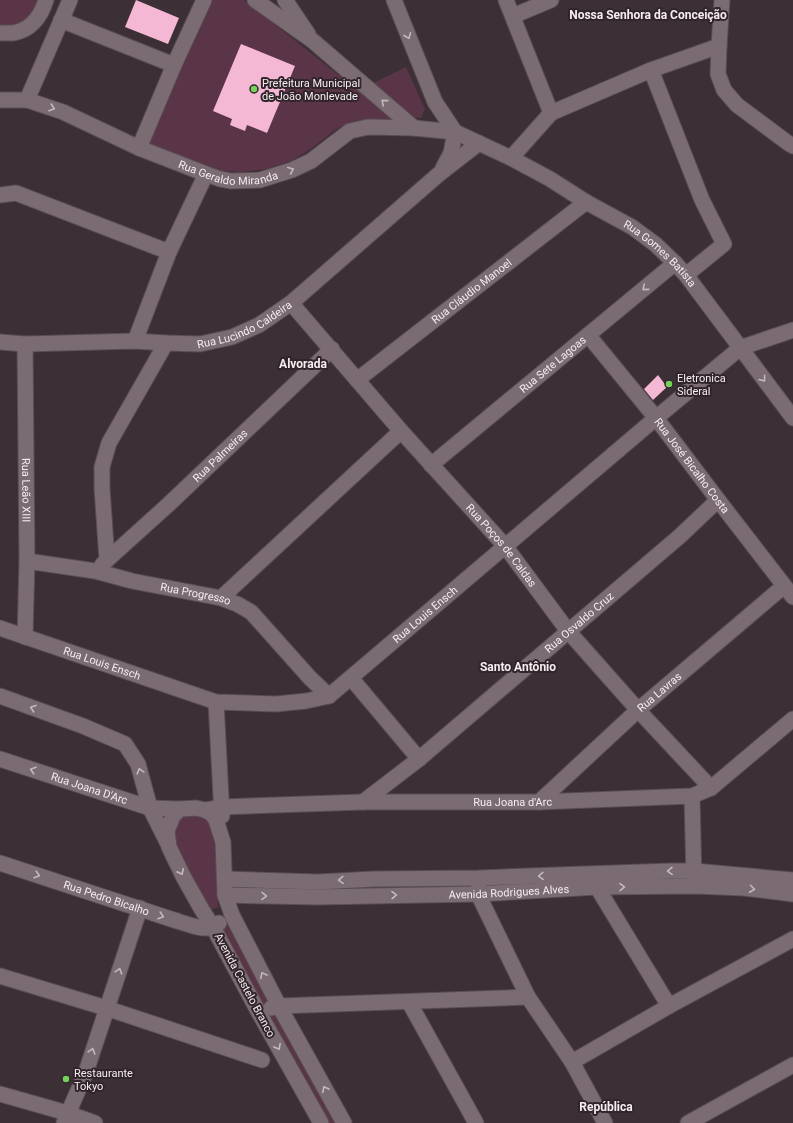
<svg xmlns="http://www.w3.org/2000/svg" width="793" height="1123" font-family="Roboto,sans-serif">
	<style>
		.green { fill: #5a3447 }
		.building { fill: #f4b7d4 }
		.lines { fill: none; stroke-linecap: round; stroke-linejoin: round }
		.minor-casing { stroke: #594e53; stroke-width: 17 }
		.minor { stroke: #7b6c73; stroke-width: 15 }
		.oneway { stroke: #c4b9be }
		.poi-dot { fill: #75d25b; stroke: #31252b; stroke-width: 1.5 }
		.labels { text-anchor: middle; stroke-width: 4; stroke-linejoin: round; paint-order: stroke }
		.poi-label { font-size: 11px; fill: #f5ecf0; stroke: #31252b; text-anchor: start }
		.street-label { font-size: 11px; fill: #f5ecf0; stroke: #31252b }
		.neighbourhood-label { font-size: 12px; font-weight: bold; fill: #f5ecf0; stroke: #31252b }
	</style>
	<rect width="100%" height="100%" fill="#3c2f35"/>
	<!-- green -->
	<path class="green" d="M 0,0 L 40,0 L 31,17 L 12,27 L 0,27 Z
		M 210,0 L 244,0 L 398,122 L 362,121 L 347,124 L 335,130 L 312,148 L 291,161 L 267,169 L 242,172 L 218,171 L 146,143 Z
		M 406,67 L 425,109 L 421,118 L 412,117 L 373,83 Z
		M 191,813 L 209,819 L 216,843 L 218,907 L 209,911 L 172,839 L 176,822 L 184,816 Z
		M 230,924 L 339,1123 L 324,1123 L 218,932 Z"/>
	<!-- building -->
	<path class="building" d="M 136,0 L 179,18 L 168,44 L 125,27 Z
		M 241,44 L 295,66 L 267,133 L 247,125 L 245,131 L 230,125 L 232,119 L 213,111 Z
		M 658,375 L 667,387 L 653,400 L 644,389 Z"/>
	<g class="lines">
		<defs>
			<g id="minor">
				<path d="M 255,0 L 313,41 L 414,128"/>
				<path d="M 285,0 L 308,34"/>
				<path d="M 394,0 L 435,102 L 455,132"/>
				<path d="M 506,0 L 551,113"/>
				<path d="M 722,0 L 719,46 L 718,74 L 724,90 L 737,105 L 788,143 L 793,146"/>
				<path d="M 513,16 L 551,0"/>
				<path d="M 61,20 L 174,65"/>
				<path d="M 0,33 C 4,33 9,33 13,33 C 31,30 41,16 46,0"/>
				<path d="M 651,70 L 702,200 L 724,244 L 686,275"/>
				<path id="s1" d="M 0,100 L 27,100 L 63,112 L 139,148 L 206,174 L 220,179 L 231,181 L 260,180 L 292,170 L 311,161 L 350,131 L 368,127 L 414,128 L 455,132 L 511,158 L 550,179 L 586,202 L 632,227 L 655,244 L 675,263 L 686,275 L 793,418"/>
				<path d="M 27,100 L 70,0"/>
				<path d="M 139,148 L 174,65 L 204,0"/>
				<path d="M 511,158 L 551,113 L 651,70 L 719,46"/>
				<path d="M 443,168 L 451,153 L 455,132"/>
				<path d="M 0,195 L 16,193 L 169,252"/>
				<path id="s2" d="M 291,303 L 401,431 L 505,546 L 568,631 L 638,710 L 711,788"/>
				<path id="s3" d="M 588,335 L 656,418 L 718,500 L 793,597"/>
				<path d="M 135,341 L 169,252 L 206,174"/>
				<path id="s4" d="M 0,342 L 25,344 L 135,341 L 166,343 L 200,344 L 232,337 L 259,325 L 291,303 L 439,174 L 479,143"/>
				<path id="s5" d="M 25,344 L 27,561 L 25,637"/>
				<path id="s6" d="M 357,380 L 586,202"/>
				<path id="s7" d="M 431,465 L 675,263"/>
				<path id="s8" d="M 107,560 L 169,504 L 332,349"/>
				<path id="s9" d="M 27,561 L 95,571 L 132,581 L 221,598 L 237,604 L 251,612 L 310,678 L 329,696"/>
				<path d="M 102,565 L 107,560 L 102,488 L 102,467 L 109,443 L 166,343"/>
				<path d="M 221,598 L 401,431"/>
				<path id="s10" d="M 0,628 L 216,702 L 276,704 L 306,701 L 329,696 L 656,418 L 740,348 L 793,330"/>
				<path d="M 351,678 L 419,759"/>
				<path d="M 0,696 L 83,726 L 125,744 L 138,764 L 150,808 L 167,842"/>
				<path d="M 216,702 L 222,816"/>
				<path id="s11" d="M 0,759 L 150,808 L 180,809"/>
				<path d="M 692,796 L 694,881"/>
				<path id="s12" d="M 363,802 L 419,759 L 680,536 L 718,500"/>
				<path id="s13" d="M 539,802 L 638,710 L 784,586"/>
				<path id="s14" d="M 205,810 L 221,807 L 363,802 L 539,802 L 692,796 L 711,788 L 793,719"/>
				<path id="s15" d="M 0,863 L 174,920 C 184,923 203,931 213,927 C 215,926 217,924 219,923"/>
				<path d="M 225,879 L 318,882 L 374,879 L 479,878 L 556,875 L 671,871 L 694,871 L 793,880"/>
				<path d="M 596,879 L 597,887 L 669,1006"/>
				<path d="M 479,885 L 478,894 L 528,997 L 572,1062 L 605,1123"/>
				<path id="s16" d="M 225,895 L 318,897 L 478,894 L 597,887 L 695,886 L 744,888 L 793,894"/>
				<path d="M 0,976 L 106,1008 L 262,1060"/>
				<path d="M 409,1002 L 476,1123"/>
				<path d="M 271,1008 L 279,1006 L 528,997"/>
				<path d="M 572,1062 L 669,1006 L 793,939"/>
				<path d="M 0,1094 L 67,1113 L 95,1123"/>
				<path d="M 64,1123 L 86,1072 L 140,908"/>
				<path d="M 321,1123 L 258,1011 L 213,927 L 202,910 L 183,876 L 169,847 L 167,831 L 173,816 L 180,809 L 196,808 L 205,810 L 212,814 L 216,820 L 223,842 L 225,895 L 232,915 L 279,1006 L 344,1123"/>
				<path d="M 688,1123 L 793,1065"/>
			</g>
		</defs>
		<!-- minor casing -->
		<use href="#minor" class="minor-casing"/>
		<!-- minor -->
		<use href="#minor" class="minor"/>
	</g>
	<!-- one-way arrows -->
	<defs><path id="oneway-chevron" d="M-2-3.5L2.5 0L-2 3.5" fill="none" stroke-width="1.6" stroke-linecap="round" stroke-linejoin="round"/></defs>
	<g class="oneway">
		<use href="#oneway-chevron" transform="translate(408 36) rotate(68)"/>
		<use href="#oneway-chevron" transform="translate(384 102) rotate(-139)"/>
		<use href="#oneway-chevron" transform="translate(52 108) rotate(19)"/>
		<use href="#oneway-chevron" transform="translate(291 170) rotate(-23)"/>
		<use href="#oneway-chevron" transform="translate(645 288) rotate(140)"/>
		<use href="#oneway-chevron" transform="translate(763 379) rotate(53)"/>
		<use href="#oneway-chevron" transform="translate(33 708) rotate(-160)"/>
		<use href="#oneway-chevron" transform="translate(33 770) rotate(-162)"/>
		<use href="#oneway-chevron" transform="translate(140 771) rotate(-105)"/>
		<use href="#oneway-chevron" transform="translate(670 871) rotate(179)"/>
		<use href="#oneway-chevron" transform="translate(181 872) rotate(64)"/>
		<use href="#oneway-chevron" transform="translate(37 875) rotate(18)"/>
		<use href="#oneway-chevron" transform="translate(541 876) rotate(178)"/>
		<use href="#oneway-chevron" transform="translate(341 880) rotate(177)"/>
		<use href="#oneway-chevron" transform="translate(622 887) rotate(-1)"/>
		<use href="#oneway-chevron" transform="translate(752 889) rotate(7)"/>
		<use href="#oneway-chevron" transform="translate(394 895) rotate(-1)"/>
		<use href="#oneway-chevron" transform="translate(264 896) rotate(1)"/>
		<use href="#oneway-chevron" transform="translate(161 916) rotate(19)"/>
		<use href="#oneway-chevron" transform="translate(119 971) rotate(-72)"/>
		<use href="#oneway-chevron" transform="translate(263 975) rotate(-118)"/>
		<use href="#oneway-chevron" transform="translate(278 1047) rotate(61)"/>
		<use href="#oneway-chevron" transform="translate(92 1051) rotate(-73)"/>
		<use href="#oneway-chevron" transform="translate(325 1089) rotate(-119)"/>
	</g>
	<!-- markers -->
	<g class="poi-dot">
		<circle cx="254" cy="89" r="4"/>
		<circle cx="669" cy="384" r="4"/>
		<circle cx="66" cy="1079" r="4"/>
	</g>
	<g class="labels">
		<!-- poi labels -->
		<g class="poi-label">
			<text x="262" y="87">Prefeitura Municipal<tspan x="262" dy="13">de João Monlevade</tspan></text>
			<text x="677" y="382">Eletronica<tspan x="677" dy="13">Sideral</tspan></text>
			<text x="74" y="1077">Restaurante<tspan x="74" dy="13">Tokyo</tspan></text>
		</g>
		<!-- street labels -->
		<g class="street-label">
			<text dy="4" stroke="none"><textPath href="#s1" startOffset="243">Rua Geraldo Miranda</textPath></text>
			<text dy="4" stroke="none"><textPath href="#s1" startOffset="725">Rua Gomes Batista</textPath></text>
			<text dy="4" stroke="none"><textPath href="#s6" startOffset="145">Rua Cláudio Manoel</textPath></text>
			<text dy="4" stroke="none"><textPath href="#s4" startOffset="249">Rua Lucindo Caldeira</textPath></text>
			<text dy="4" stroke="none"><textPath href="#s7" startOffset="158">Rua Sete Lagoas</textPath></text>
			<text dy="4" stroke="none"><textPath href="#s8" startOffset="154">Rua Palmeiras</textPath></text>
			<text dy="4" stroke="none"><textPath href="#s3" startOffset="167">Rua José Bicalho Costa</textPath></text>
			<text dy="4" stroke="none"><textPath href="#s5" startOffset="146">Rua Leão XIII</textPath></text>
			<text dy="4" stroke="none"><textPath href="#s2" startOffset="321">Rua Poços de Caldas</textPath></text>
			<text dy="4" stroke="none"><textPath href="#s9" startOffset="172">Rua Progresso</textPath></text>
			<text dy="4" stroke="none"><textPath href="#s10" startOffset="468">Rua Louis Ensch</textPath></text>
			<text dy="4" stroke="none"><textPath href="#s12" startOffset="281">Rua Osvaldo Cruz</textPath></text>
			<text dy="4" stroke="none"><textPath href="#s10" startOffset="108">Rua Louis Ensch</textPath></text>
			<text dy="4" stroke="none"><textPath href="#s13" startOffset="163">Rua Lavras</textPath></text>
			<text dy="4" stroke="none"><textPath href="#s11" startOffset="94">Rua Joana D'Arc</textPath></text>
			<text dy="4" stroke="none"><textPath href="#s14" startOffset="308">Rua Joana d'Arc</textPath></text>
			<text dy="4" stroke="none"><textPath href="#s16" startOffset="284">Avenida Rodrigues Alves</textPath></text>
			<text dy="4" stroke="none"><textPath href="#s15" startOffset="112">Rua Pedro Bicalho</textPath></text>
			<text transform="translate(245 985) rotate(62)" y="4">Avenida Castelo Branco</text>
		</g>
		<!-- neighbourhood labels -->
		<g class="neighbourhood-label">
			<text x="648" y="19">Nossa Senhora da Conceição</text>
			<text x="303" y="368">Alvorada</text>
			<text x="518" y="671">Santo Antônio</text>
			<text x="606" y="1111">República</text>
		</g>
	</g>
</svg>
